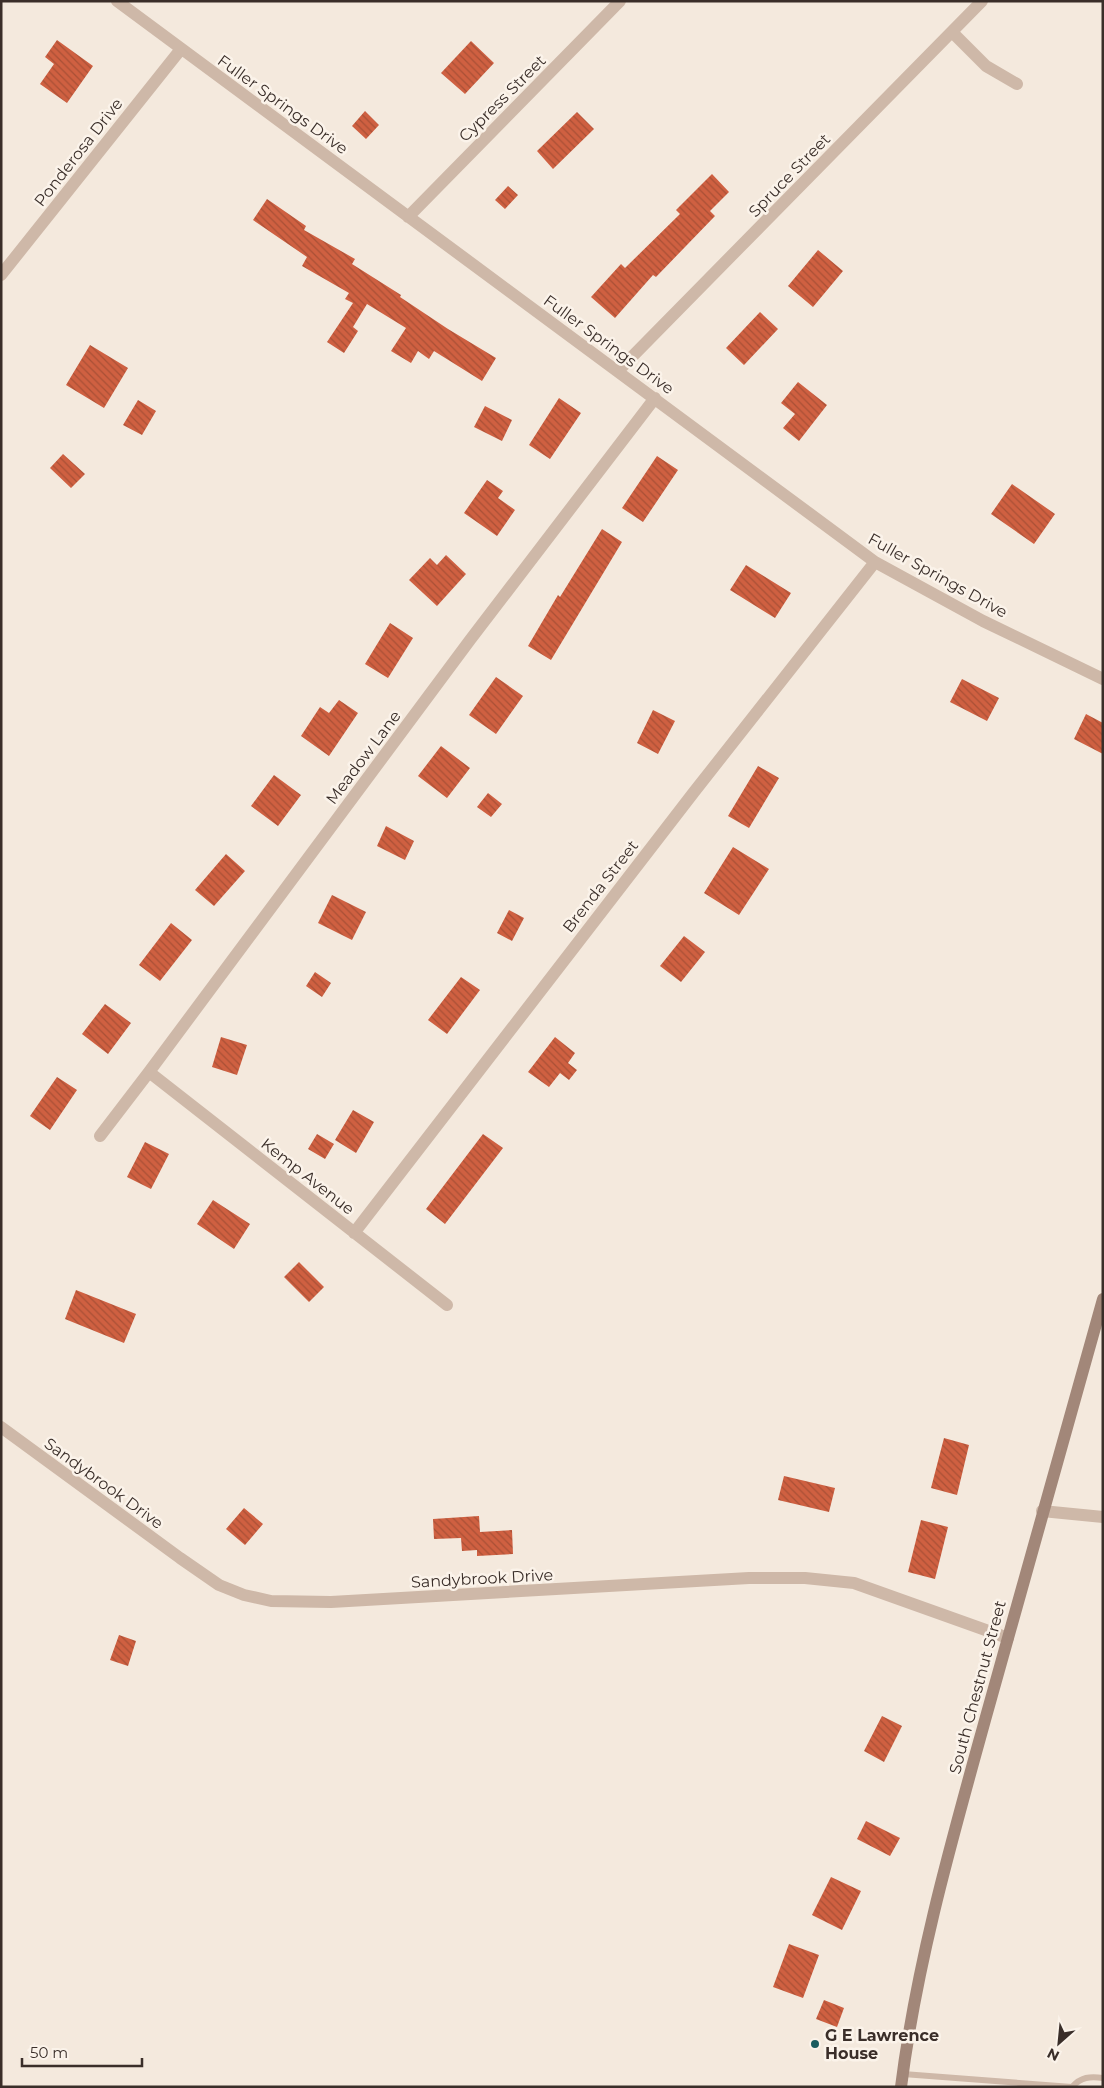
<svg xmlns="http://www.w3.org/2000/svg" width="1104" height="2088" font-family="Montserrat,sans-serif">
	<style>
		.building { fill: url(#building-back-hatch) }
		.lines { fill: none; stroke-linecap: round; stroke-linejoin: round }
		.service { stroke: #ceb8a8; stroke-width: 6 }
		.minor { stroke: #ceb8a8; stroke-width: 12 }
		.tertiary { stroke: #ceb8a8; stroke-width: 12 }
		.secondary { stroke: #a28779; stroke-width: 12 }
		.poi-dot { fill: #1a5c5f; stroke: #fbf3ea; stroke-width: 2 }
		.labels { text-anchor: middle; stroke-width: 5; stroke-linejoin: round; paint-order: stroke }
		.street-label { font-size: 16px; fill: #3a2e29; stroke: #fbf3ea }
		.poi-label { font-size: 16px; font-weight: bold; fill: #3a2e29; stroke: #fbf3ea; text-anchor: start }
	</style>
	<defs>
		<pattern id="building-back-hatch" width="6" height="6" patternUnits="userSpaceOnUse" patternTransform="scale(1.25)"><rect width="6" height="6" fill="#cf6041"/><path d="M-1 5l2 2M0 0l6 6M5-1l2 2" fill="none" stroke="#a95036"/></pattern>
	</defs>
	<rect width="100%" height="100%" fill="#f4e9dd"/>
	<!-- building -->
	<path class="building" d="M 57,40 L 93,66 L 67,103 L 40,84 L 54,64 L 45,57 Z
		M 471,41 L 494,63 L 465,94 L 441,73 Z
		M 365,111 L 379,125 L 366,139 L 352,126 Z
		M 577,112 L 594,129 L 553,169 L 537,151 Z
		M 712,174 L 729,192 L 710,211 L 715,216 L 656,277 L 653,275 L 615,318 L 591,297 L 621,264 L 625,268 L 680,214 L 676,210 Z
		M 508,186 L 518,195 L 505,209 L 495,200 Z
		M 267,199 L 306,226 L 304,230 L 355,259 L 352,264 L 401,295 L 400,297 L 448,329 L 496,358 L 482,381 L 434,351 L 429,359 L 418,351 L 411,363 L 391,351 L 406,328 L 367,304 L 353,327 L 358,331 L 344,353 L 327,342 L 353,303 L 345,299 L 349,293 L 302,266 L 307,257 L 253,220 Z
		M 818,250 L 843,271 L 813,307 L 788,286 Z
		M 760,312 L 778,329 L 744,365 L 726,348 Z
		M 90,345 L 128,368 L 104,408 L 66,385 Z
		M 798,382 L 827,405 L 799,441 L 783,428 L 795,414 L 781,403 Z
		M 559,398 L 581,413 L 550,459 L 529,445 Z
		M 138,400 L 156,411 L 142,435 L 123,425 Z
		M 485,406 L 512,420 L 502,441 L 474,427 Z
		M 63,454 L 85,474 L 71,488 L 50,468 Z
		M 657,456 L 678,470 L 643,522 L 622,508 Z
		M 487,480 L 503,491 L 498,498 L 515,510 L 497,536 L 464,513 Z
		M 1012,484 L 1055,514 L 1034,544 L 991,514 Z
		M 602,529 L 622,542 L 551,660 L 528,646 L 558,595 L 560,597 Z
		M 446,555 L 466,574 L 437,606 L 409,580 L 430,558 L 437,565 Z
		M 746,565 L 791,593 L 775,618 L 730,590 Z
		M 390,623 L 413,638 L 388,678 L 365,664 Z
		M 496,677 L 523,696 L 496,734 L 469,715 Z
		M 962,679 L 999,698 L 987,721 L 950,702 Z
		M 339,700 L 358,713 L 329,756 L 301,736 L 320,707 L 329,713 Z
		M 653,710 L 675,721 L 658,754 L 637,743 Z
		M 1086,714 L 1103,723 L 1103,754 L 1074,739 Z
		M 441,746 L 470,768 L 447,798 L 418,776 Z
		M 758,766 L 779,778 L 749,828 L 728,816 Z
		M 274,775 L 301,795 L 278,826 L 251,806 Z
		M 488,793 L 502,804 L 491,817 L 477,807 Z
		M 386,826 L 414,841 L 405,860 L 377,846 Z
		M 733,847 L 769,869 L 739,915 L 704,893 Z
		M 226,854 L 245,871 L 214,906 L 195,890 Z
		M 332,895 L 366,912 L 352,940 L 318,923 Z
		M 509,910 L 524,918 L 512,941 L 497,933 Z
		M 171,923 L 192,940 L 160,981 L 139,965 Z
		M 684,936 L 705,952 L 681,982 L 660,966 Z
		M 315,972 L 331,983 L 322,997 L 306,986 Z
		M 461,977 L 480,990 L 447,1034 L 428,1020 Z
		M 105,1004 L 131,1023 L 108,1054 L 82,1034 Z
		M 221,1037 L 247,1045 L 237,1075 L 212,1067 Z
		M 555,1037 L 575,1053 L 568,1063 L 577,1070 L 569,1080 L 560,1073 L 549,1087 L 528,1072 Z
		M 57,1077 L 77,1090 L 50,1130 L 30,1116 Z
		M 353,1110 L 374,1122 L 356,1153 L 335,1140 Z
		M 317,1134 L 334,1144 L 325,1159 L 308,1149 Z
		M 483,1134 L 503,1148 L 445,1224 L 426,1209 Z
		M 145,1142 L 169,1154 L 151,1189 L 127,1177 Z
		M 213,1200 L 250,1224 L 234,1249 L 197,1224 Z
		M 299,1262 L 324,1287 L 309,1302 L 284,1277 Z
		M 76,1290 L 136,1314 L 124,1343 L 65,1319 Z
		M 944,1438 L 969,1445 L 957,1495 L 931,1488 Z
		M 784,1476 L 835,1488 L 829,1512 L 778,1500 Z
		M 244,1508 L 263,1524 L 245,1545 L 226,1529 Z
		M 479,1516 L 480,1532 L 512,1530 L 513,1554 L 477,1556 L 477,1550 L 462,1551 L 461,1538 L 434,1539 L 433,1519 Z
		M 921,1520 L 948,1527 L 935,1579 L 908,1572 Z
		M 119,1635 L 136,1641 L 128,1666 L 110,1660 Z
		M 882,1716 L 902,1726 L 884,1762 L 864,1751 Z
		M 866,1821 L 900,1838 L 890,1856 L 857,1839 Z
		M 831,1877 L 861,1891 L 842,1930 L 812,1915 Z
		M 789,1944 L 819,1955 L 803,1998 L 773,1987 Z
		M 824,2000 L 844,2008 L 837,2027 L 816,2019 Z"/>
	<g class="lines">
		<!-- service -->
		<path class="service" d="M 903,2074 L 1072,2087
			M 1072,2087 C 1081,2077 1090,2076 1103,2078"/>
		<!-- minor -->
		<path class="minor" d="M 117,1 L 875,562 L 983,621 L 1103,679
			M 952,32 L 986,66 L 1017,84
			M 408,217 L 620,1
			M 1,275 L 181,49
			M 618,371 L 982,1
			M 149,1072 L 447,1305
			M 100,1136 L 149,1072 L 470,640 L 655,398
			M 354,1233 L 694,792 L 875,562
			M 1,1427 L 180,1558 L 219,1585 L 244,1595 L 271,1601 L 331,1602 L 749,1578 L 805,1578 L 854,1583 L 1008,1638"/>
		<!-- tertiary -->
		<path class="tertiary" d="M 1042,1511 L 1103,1517"/>
		<!-- secondary -->
		<path class="secondary" d="M 901,2087 C 917,1960 953,1836 987,1713 C 1025,1575 1063,1437 1103,1299"/>
	</g>
	<!-- markers -->
	<circle class="poi-dot" cx="815" cy="2044" r="5"/>
	<g class="labels">
		<!-- street labels -->
		<g class="street-label">
			<text transform="translate(502 98) rotate(-45)" y="6">Cypress Street</text>
			<text transform="translate(283 104) rotate(36)" y="6">Fuller Springs Drive</text>
			<text transform="translate(78 152) rotate(-52)" y="6">Ponderosa Drive</text>
			<text transform="translate(789 175) rotate(-46)" y="6">Spruce Street</text>
			<text transform="translate(609 344) rotate(36)" y="6">Fuller Springs Drive</text>
			<text transform="translate(938 575) rotate(29)" y="6">Fuller Springs Drive</text>
			<text transform="translate(363 757) rotate(-53)" y="6">Meadow Lane</text>
			<text transform="translate(600 886) rotate(-52)" y="6">Brenda Street</text>
			<text transform="translate(308 1176) rotate(38)" y="6">Kemp Avenue</text>
			<text transform="translate(104 1483) rotate(36)" y="6">Sandybrook Drive</text>
			<text transform="translate(482 1578) rotate(-3)" y="6">Sandybrook Drive</text>
			<text transform="translate(977 1687) rotate(-75)" y="6">South Chestnut Street</text>
		</g>
		<!-- poi labels -->
		<g class="poi-label">
			<text x="825" y="2041">G E Lawrence<tspan x="825" dy="18">House</tspan></text>
		</g>
	</g>
	<!-- border -->
	<rect width="1104" height="2088" fill="none" stroke="#3a2e29" stroke-width="5"/>
	<!-- north arrow -->
	<g transform="translate(1059 2043) rotate(207)" stroke="#fbf3ea" stroke-width="4" paint-order="stroke">
	<path d="M0-4L9 19L0 12L-9 19Z" fill="#3a2e29"/>
	<text y="-8" font-size="14" font-weight="bold" text-anchor="middle" fill="#3a2e29">N</text>
	</g>
	<!-- scale -->
	<path d="M22 2058v8h120v-8" fill="none" stroke="#3a2e29" stroke-width="2.5"/>
	<text x="30" y="2058" font-size="15" fill="#3a2e29" stroke="#fbf3ea" stroke-width="4" paint-order="stroke">50 m</text>
</svg>
